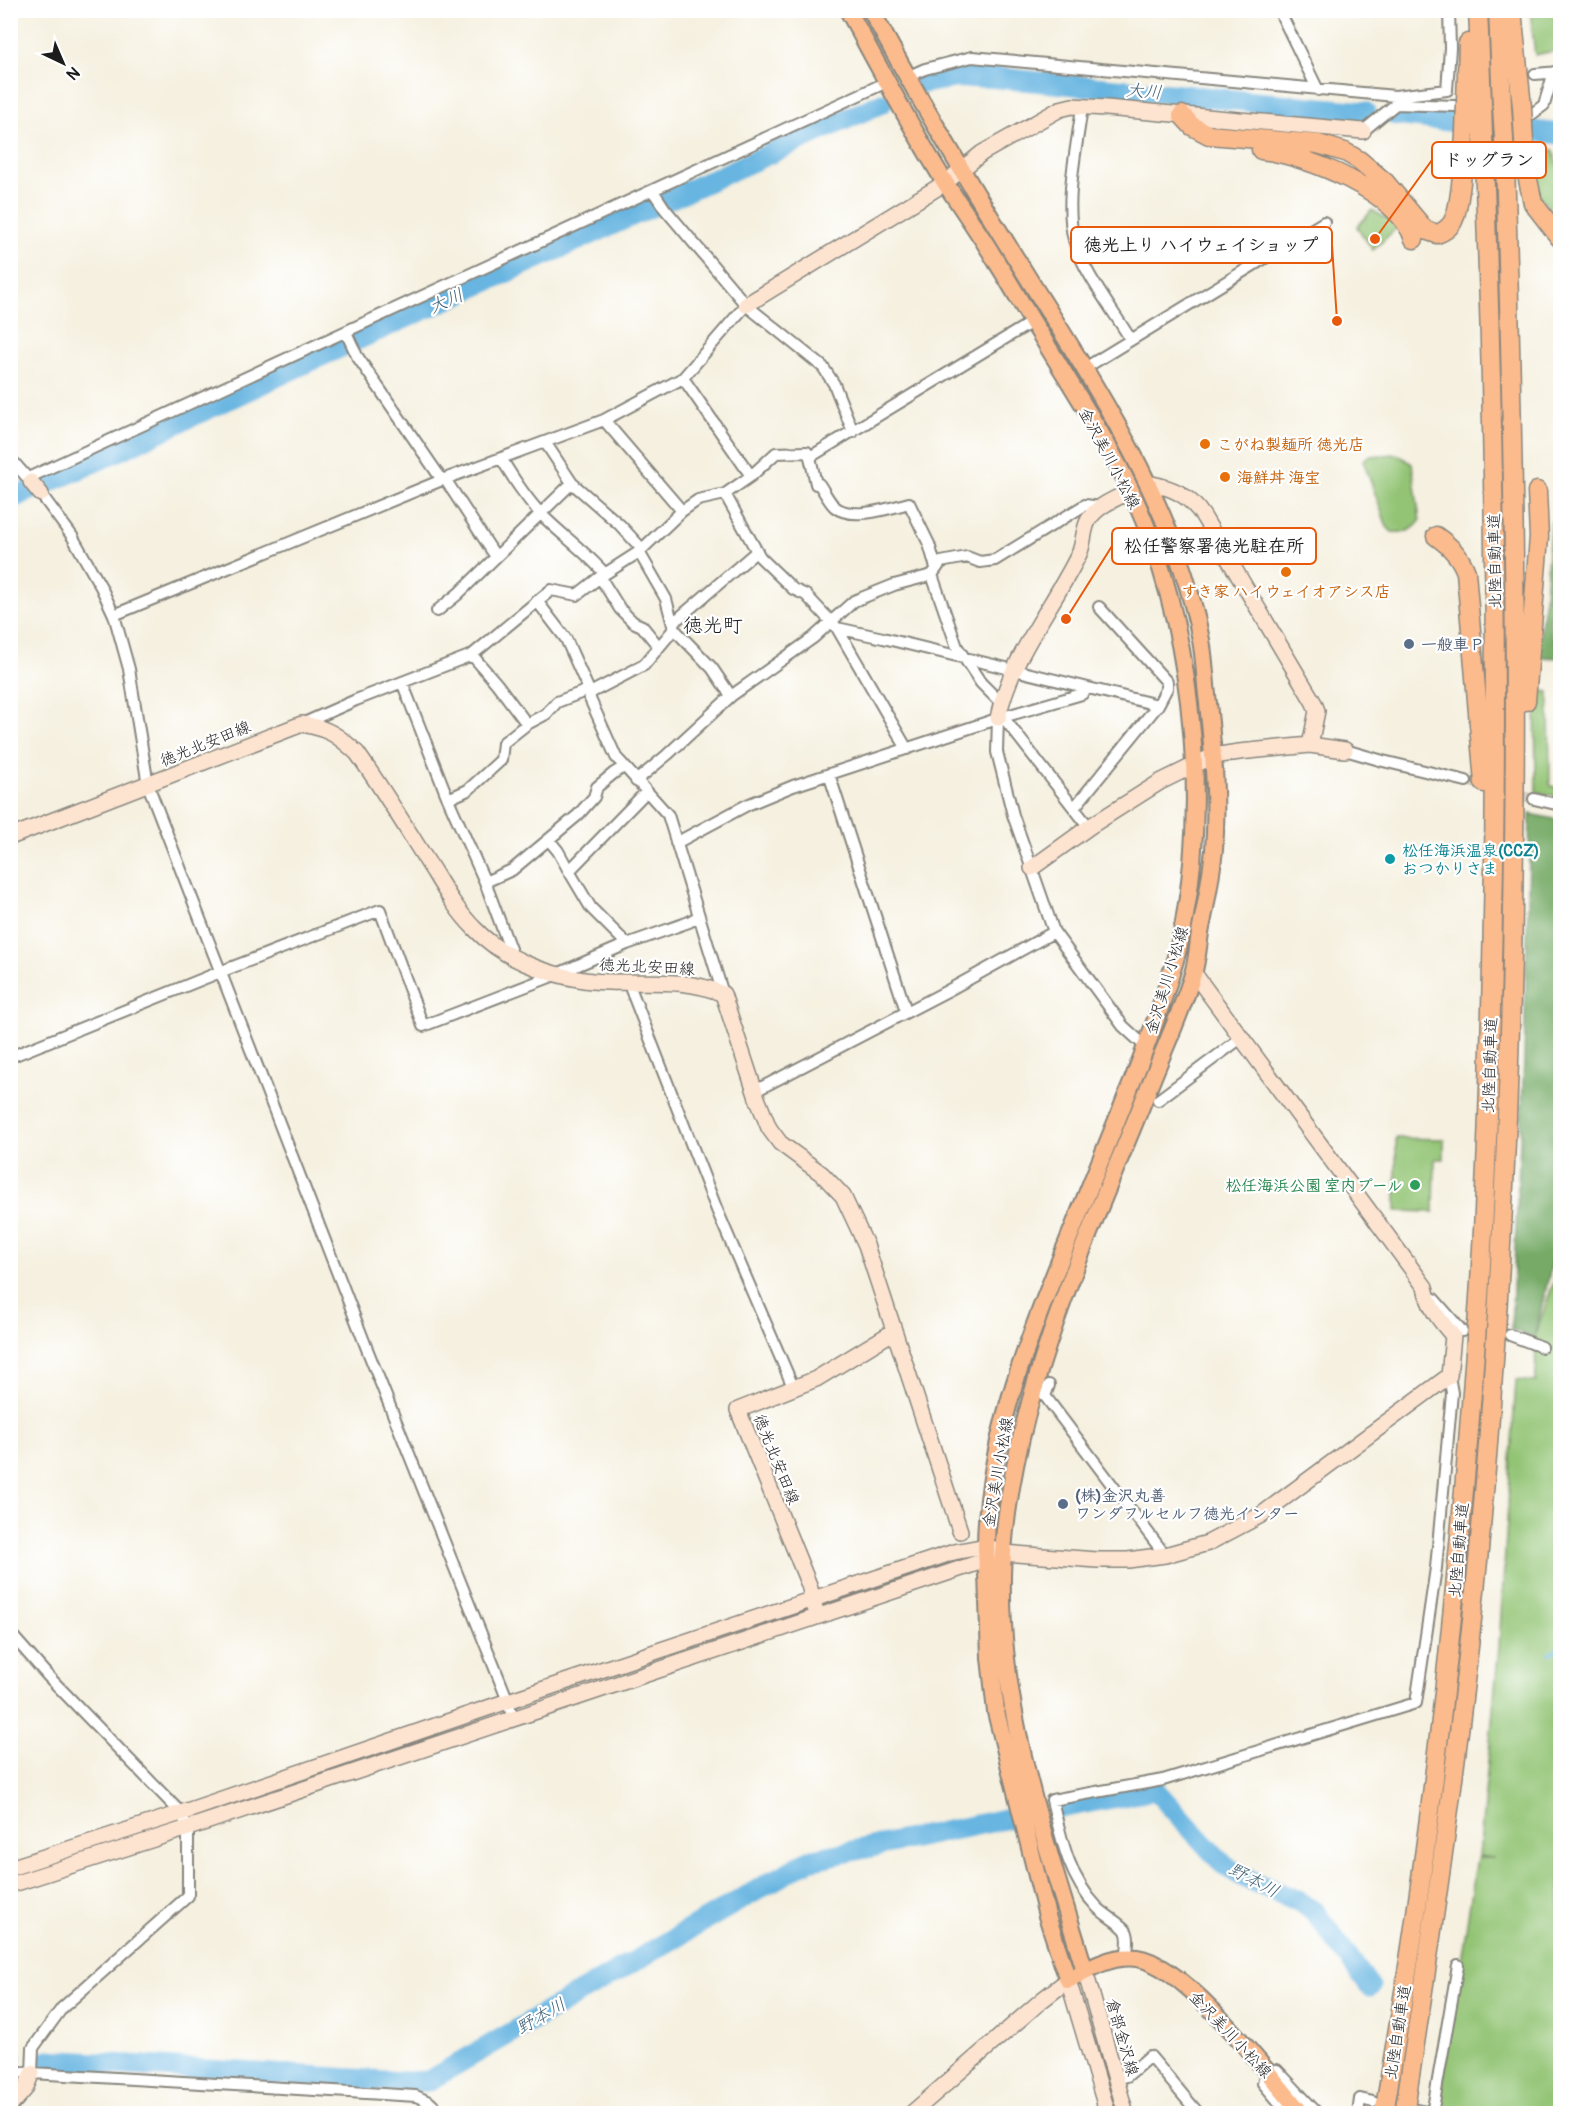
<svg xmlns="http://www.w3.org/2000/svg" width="1571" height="2124" font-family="Pangolin,'Klee One',sans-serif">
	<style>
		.green { fill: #93c474; stroke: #587048; stroke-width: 1.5 }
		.forest { fill: #76aa66; stroke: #496341; stroke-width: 1.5 }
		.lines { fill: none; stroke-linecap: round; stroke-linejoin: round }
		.stream { stroke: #67b5e1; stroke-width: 4 }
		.river { stroke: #67b5e1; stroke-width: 21 }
		.street-tunnel { stroke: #d4d0c2; stroke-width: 10; stroke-dasharray: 10 5; stroke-linecap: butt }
		.street-casing { stroke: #88867e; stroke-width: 14 }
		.secondary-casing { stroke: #88867e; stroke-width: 18 }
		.primary-casing { stroke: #88867e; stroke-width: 20 }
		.highway-casing { stroke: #88867e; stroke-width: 21 }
		.street { stroke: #fff; stroke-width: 10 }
		.secondary { stroke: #fde4d1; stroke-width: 15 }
		.primary { stroke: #fbbb8d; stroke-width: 16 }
		.highway { stroke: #fbbb8d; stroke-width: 18 }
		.highway-bridge-casing { stroke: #88867e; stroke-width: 21; stroke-linecap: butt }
		.highway-bridge { stroke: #fbbb8d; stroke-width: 18 }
		.food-dot { fill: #e8710a; stroke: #fff; stroke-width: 2 }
		.service-dot { fill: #5c6f8a; stroke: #fff; stroke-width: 2 }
		.culture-dot { fill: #0f9aa8; stroke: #fff; stroke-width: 2 }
		.leisure-dot { fill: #2e9e5b; stroke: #fff; stroke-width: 2 }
		.labels { text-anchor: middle; stroke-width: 4.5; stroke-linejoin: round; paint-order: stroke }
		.food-label { font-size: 16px; font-weight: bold; fill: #c56008; stroke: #fff; text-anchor: start }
		.street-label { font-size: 16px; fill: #1c1c1c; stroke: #fff }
		.service-label { font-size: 16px; font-weight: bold; fill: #4e5e75; stroke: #fff; text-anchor: start }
		.culture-label { font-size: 16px; font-weight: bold; fill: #0d838f; stroke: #fff; text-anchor: start }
		.leisure-label { font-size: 16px; font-weight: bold; fill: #27864d; stroke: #fff; text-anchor: end }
		.water-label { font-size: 18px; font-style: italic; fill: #3e6175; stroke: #fff }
		.quarter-label { font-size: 20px; fill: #1c1c1c; stroke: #fff }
		.leader { fill: none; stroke: #e8590c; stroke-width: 2 }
		.callout-dot { fill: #e8590c; stroke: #fff; stroke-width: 2 }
		.callout { fill: #fff; stroke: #e8590c; stroke-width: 2 }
		.callout-label { font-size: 18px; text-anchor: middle; font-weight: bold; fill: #1c1c1c }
	</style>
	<rect width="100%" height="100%" fill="#fff"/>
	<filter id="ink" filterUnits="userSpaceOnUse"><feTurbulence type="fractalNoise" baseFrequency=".0167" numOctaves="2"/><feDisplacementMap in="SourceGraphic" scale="12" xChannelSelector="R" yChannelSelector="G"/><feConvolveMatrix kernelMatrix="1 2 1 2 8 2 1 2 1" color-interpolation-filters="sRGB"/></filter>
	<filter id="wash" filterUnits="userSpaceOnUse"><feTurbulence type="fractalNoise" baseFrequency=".008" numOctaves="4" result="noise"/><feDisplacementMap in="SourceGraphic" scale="24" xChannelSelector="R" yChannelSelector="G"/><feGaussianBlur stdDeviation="1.35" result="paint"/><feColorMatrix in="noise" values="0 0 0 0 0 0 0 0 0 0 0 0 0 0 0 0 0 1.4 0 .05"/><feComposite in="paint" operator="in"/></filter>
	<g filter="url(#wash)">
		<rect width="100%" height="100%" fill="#f5f0df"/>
		<!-- green -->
		<path class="green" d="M 1530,11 L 1555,11 L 1559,50 L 1535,55 Z
			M 1554,150 L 1556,162 L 1560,166 L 1560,215 L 1541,200 L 1534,183 L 1534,151 Z
			M 1372,210 L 1399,226 L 1373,250 L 1357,227 Z
			M 1397,454 L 1412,464 L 1420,521 C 1412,532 1404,533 1392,532 L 1387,527 L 1363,460 L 1369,456 Z
			M 1535,690 L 1549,692 L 1550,785 L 1560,790 L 1560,797 L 1536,792 Z
			M 1396,1138 L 1444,1139 L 1444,1159 L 1435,1159 L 1434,1212 L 1396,1211 Z
			M 1560,1264 L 1560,2113 L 1440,2114 L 1438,2109 L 1477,1858 L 1494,1858 L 1479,1856 L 1499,1646 L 1516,1380 L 1536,1382 L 1535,1335 Z"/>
		<!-- forest -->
		<path class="forest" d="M 1560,512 L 1560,556 L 1550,621 L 1552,636 L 1560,650 L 1560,658 L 1537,657 L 1545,597 L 1550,525 L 1556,514 Z
			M 1530,814 L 1560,820 L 1560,1230 L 1534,1339 L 1511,1329 L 1524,1061 Z"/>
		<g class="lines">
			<!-- stream -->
			<path class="stream" d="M 1550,1653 L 1560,1648"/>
			<!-- river -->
			<path class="river" d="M 924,83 L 954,78 L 988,77 L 1365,112
				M 1396,115 L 1560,134
				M 10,499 L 86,466 L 306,363 L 882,103
				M 1059,1808 L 1155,1790 L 1225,1866 L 1249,1880 L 1298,1901 L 1315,1912 L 1370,1987
				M 10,2057 L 11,2057
				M 48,2060 L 402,2082 L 428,2081 L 809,1860 L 1005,1819"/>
		</g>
	</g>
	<g filter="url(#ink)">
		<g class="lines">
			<!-- street-tunnel -->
			<path class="street-tunnel" d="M 1466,781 L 1534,799"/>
			<defs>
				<path id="street" d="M 1279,10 L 1318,90
					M 1535,74 L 1559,72
					M 907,77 L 925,69 L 972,57 L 1395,96 L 1447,90 L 1450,48 L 1449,10
					M 1396,104 L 1455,106 L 1532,114 L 1544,105 L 1554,72
					M 1082,107 C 1077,147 1064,201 1074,240 C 1083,272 1113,310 1131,340
					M 1363,131 L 1396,104 L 1395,99
					M 653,191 L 665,209 L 746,305 L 823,367 L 834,384 L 853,432
					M 346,332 L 357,356 L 442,480
					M 1085,368 L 1324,222
					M 683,378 L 751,476
					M 604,420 L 682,511
					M 545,442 L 572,483 L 620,525 L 642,549
					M 810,457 L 816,484 L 819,484 C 824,491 829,502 835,507 C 852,521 890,508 909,503 L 929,544 L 936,568
					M 10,458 L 31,482
					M 501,458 C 513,478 526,499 543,516 C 563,536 586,552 605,574
					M 28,478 L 887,82
					M 445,479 L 496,557
					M 41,494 L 72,536 L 101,587 L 114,615 L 129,669 L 148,785 L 367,1349 L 508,1701 L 513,1720
					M 725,494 L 760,557 L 793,589 L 806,595 L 837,628 L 883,638 L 1158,705
					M 639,552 L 666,599 L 674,629
					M 932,575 L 957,647 L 981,683 L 1001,703
					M 600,577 L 620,609 L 633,622 L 642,626 L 659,647
					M 537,601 L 566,639 L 590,693 L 644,665 L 674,629 L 712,668 L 731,696
					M 437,611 L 458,594 L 572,483
					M 114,615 L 442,480 L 604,420 L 683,378 L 746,305
					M 673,623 L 757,551
					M 837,628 L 907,749
					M 472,655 L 497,684 L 527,724 L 546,714 L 557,702 L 583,692 L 590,693 L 590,699 L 616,757 L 668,815 L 723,994
					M 402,682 L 448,799 L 468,790 L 501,760 L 503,743 L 527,724
					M 1003,717 L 1074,808 L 1158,705 L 1167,688 L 1167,682 L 1099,607
					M 998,718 L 997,752 L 1013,815 L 1054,932 L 1123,1026 L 1146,1047
					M 302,724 L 356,700 L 472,655 L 551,590 L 577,595 L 600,577 L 639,552 L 682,511 L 698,500 L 725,494 L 751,476 L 776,453 L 807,452 L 810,457 L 1032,322
					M 1345,750 L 1383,761 L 1466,781
					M 829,774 L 906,1011
					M 636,781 L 667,755 L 731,696 L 813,638 L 854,601 L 894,585 L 932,575 L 941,562 L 967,557 L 980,562 L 995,560 L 1085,505 L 1101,507
					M 646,792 L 569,871 L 591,908 L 627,944 L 689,922 L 699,916
					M 448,799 L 485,882
					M 1534,799 L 1560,805
					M 1074,808 L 1089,827
					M 549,840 L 558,851 L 569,871
					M 676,843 L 747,805 L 793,786 L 1003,717 L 1082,694 L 1088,688
					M 513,957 L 485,882 L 512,870 L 578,815 L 594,797 L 597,787 L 614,773 L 624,767
					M 628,982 L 717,1210 L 794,1389
					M 10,1057 L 220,972 L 380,910 L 423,1026 L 555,975 L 627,944
					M 755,1091 L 949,990 L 1054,932
					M 1158,1100 L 1241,1038
					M 1429,1302 L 1434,1299 L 1462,1331
					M 1510,1335 L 1542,1347
					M 1049,1385 L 1045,1396 L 1165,1555
					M 10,1633 L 48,1676 L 181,1813 L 188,1828 L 188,1896 L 62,2008 L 33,2048 L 32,2073 L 416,2096 L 429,2102 L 442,2114
					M 1126,1959 C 1127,1950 1130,1938 1126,1931 C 1123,1925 1103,1914 1097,1907 C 1069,1878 1061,1838 1052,1800 L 1163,1780 L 1416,1703 L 1436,1568 L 1452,1393 L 1449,1376
					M 10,2071 L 32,2073
					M 1116,2079 L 1127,2076 L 1150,2056 L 1199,2114
					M 1417,2109 L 1432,2112
					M 1289,2114 L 1263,2083 L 1266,2071 L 1277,2070 L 1318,2114
					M 1358,2114 L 1360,2099 L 1373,2102
					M 1432,2114 L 1458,1965"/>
				<path id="secondary" d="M 746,305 L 945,183 L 982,153 L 1060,109 L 1072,106 L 1106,108 L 1363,131
					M 31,482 L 41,494
					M 1148,483 C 1173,488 1188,494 1203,516 L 1314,703 L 1317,711 L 1310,745
					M 998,718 C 1010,658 1052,609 1079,554 C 1084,544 1083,528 1089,519 C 1098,505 1117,498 1131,491
					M 10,837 L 302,724 C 328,728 339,736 357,753 C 385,792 409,833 434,872 C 446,892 458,912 474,928 C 502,958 544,974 584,980 C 630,987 679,974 723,994 L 757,1098 L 769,1128 L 780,1143 L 822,1174 L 843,1196 L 866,1245 L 960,1531
					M 1032,868 L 1089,827 L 1160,782 L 1213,756 L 1239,752 L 1310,745 L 1345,750
					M 815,1608 L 809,1585 L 738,1410 L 816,1379 L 893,1332
					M 10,1868 L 181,1813 L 508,1701 L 954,1552 L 986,1546 L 1003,1553 L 1097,1560 L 1128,1560 L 1165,1555 L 1208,1543 L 1261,1515 L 1449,1376 L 1453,1336 C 1439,1319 1430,1310 1425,1287 L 1193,972
					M 10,1885 L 188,1828 L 998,1556
					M 1085,1971 L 1126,2114
					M 10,2106 L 25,2089 L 32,2073
					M 911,2114 L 1042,2000 L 1068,1980 L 1108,2114"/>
				<path id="primary" d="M 848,10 C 880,69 911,128 946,184 C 963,210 981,235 996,261 C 1011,284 1024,309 1039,332 C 1070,384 1105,436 1131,491 C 1190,616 1209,786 1184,922 C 1177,961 1159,1012 1145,1049 C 1118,1119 1089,1188 1061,1258 C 1024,1349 987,1446 986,1546 L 990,1658 L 996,1712 L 1047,1916 L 1068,1980 C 1090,1968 1111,1955 1137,1958 C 1185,1964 1270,2076 1302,2114
					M 871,10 C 919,100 971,187 1025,273 C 1097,389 1175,504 1201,640 C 1205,661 1205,682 1208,703 C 1213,751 1218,801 1214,850 C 1211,877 1206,905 1200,933 C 1198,946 1197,961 1193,974 C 1181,1014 1162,1053 1147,1092 C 1090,1234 1022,1375 1005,1530 C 988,1682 1042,1828 1085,1971"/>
				<path id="highway" d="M 1478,10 L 1482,103
					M 1498,10 L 1502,106
					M 1512,10 L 1522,107
					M 1466,101 L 1468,43
					M 1182,115 L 1192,126 L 1209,135 L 1318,144 L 1345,152 L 1359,160 L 1385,182 L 1425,230 L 1437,234 C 1443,232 1448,229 1452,223 C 1461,209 1464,152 1465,133
					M 1524,141 L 1527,175 L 1533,203 L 1560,238
					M 1261,150 C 1306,155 1399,192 1414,239
					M 1436,536 C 1450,546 1460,556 1466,572 L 1484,783
					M 1526,701 L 1539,537 L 1537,491
					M 1384,2114 C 1394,2051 1405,1989 1414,1927 C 1442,1736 1461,1544 1475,1352 C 1488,1189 1491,1026 1494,864 C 1497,621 1493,379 1483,136
					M 1404,2114 C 1433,1930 1460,1746 1478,1561 C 1513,1188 1520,812 1512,437 C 1510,337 1508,238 1504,138"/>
			</defs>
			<!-- street casing -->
			<use href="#street" class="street-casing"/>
			<!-- secondary casing -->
			<use href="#secondary" class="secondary-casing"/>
			<!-- primary casing -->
			<use href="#primary" class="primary-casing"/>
			<!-- highway casing -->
			<use href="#highway" class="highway-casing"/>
			<!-- street -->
			<use href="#street" class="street"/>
			<!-- secondary -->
			<use href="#secondary" class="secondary"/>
			<!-- primary -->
			<use href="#primary" class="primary"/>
			<!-- highway -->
			<use href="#highway" class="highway"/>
			<defs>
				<path id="highway-bridge" d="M 1482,103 L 1483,136
					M 1502,106 L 1504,138
					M 1522,107 L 1524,141
					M 1465,133 L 1466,101"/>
			</defs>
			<!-- highway-bridge casing -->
			<use href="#highway-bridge" class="highway-bridge-casing"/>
			<!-- highway-bridge -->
			<use href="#highway-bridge" class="highway-bridge"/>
		</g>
	</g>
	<!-- markers -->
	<g class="food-dot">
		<circle cx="1205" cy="444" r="6"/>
		<circle cx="1225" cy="477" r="6"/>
		<circle cx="1286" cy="572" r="6"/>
	</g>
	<g class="service-dot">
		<circle cx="1409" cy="644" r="6"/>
		<circle cx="1063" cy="1504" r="6"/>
	</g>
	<circle class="culture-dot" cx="1390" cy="859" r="6"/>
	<circle class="leisure-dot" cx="1415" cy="1185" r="6"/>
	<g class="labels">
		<!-- food labels -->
		<g class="food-label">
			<text x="1217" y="450">こがね製麺所 徳光店</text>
			<text x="1237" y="483">海鮮丼 海宝</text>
			<text x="1286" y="597" text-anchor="middle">すき家 ハイウェイオアシス店</text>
		</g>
		<!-- street labels -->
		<g class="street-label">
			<text transform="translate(1110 458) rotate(62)" y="6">金沢美川小松線</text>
			<text transform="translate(1494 561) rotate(-91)" y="6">北陸自動車道</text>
			<text transform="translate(205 743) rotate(-22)" y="6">徳光北安田線</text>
			<text transform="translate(647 966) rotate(3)" y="6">徳光北安田線</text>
			<text transform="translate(1166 980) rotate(-73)" y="6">金沢美川小松線</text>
			<text transform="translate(1489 1065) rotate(-88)" y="6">北陸自動車道</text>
			<text transform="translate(777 1459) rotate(68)" y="6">徳光北安田線</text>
			<text transform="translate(997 1472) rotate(-80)" y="6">金沢美川小松線</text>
			<text transform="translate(1458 1550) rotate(-85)" y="6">北陸自動車道</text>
			<text transform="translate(1397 2032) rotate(-81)" y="6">北陸自動車道</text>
			<text transform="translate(1231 2034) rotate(47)" y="6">金沢美川小松線</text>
			<text transform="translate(1123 2037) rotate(74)" y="6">倉部金沢線</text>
		</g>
		<!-- service labels -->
		<g class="service-label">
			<text x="1421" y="650">一般車Ｐ</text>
			<text x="1075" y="1501">(株)金沢丸善<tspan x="1075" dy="18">ワンダフルセルフ徳光インター</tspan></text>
		</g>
		<!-- culture labels -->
		<g class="culture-label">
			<text x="1402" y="856">松任海浜温泉(CCZ)<tspan x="1402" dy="18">おつかりさま</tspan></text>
		</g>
		<!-- leisure labels -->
		<g class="leisure-label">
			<text x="1403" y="1191">松任海浜公園 室内プール</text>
		</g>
		<!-- water labels -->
		<g class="water-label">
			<text transform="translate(1144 91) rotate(5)" y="6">大川</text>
			<text transform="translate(446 301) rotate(-24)" y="6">大川</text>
			<text transform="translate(1254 1880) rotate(28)" y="6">野本川</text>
			<text transform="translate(541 2016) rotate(-30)" y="6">野本川</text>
		</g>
		<!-- quarter labels -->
		<g class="quarter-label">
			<text x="713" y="632">徳光町</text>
		</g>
	</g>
	<!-- callouts -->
	<path class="leader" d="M1375 239L1432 160M1337 321L1332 245M1066 619L1112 546"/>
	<g class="callout-dot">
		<circle cx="1375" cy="239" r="6"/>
		<circle cx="1337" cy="321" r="6"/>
		<circle cx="1066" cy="619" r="6"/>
	</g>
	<g class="callout">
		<rect x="1432" y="142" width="114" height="36" rx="6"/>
		<rect x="1071" y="227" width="261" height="36" rx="6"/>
		<rect x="1112" y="528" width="204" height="36" rx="6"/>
	</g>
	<g class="callout-label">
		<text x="1489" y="166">ドッグラン</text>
		<text x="1201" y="251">徳光上り ハイウェイショップ</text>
		<text x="1214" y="552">松任警察署徳光駐在所</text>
	</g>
	<!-- margin -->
	<rect width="1571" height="2124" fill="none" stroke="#fff" stroke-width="36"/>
	<!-- north arrow -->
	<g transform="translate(63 63) rotate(136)" stroke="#ffffff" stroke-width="4.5" paint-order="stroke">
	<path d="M0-4.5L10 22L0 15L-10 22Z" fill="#1c1c1c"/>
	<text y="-9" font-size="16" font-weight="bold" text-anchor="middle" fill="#1c1c1c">N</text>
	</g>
</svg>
